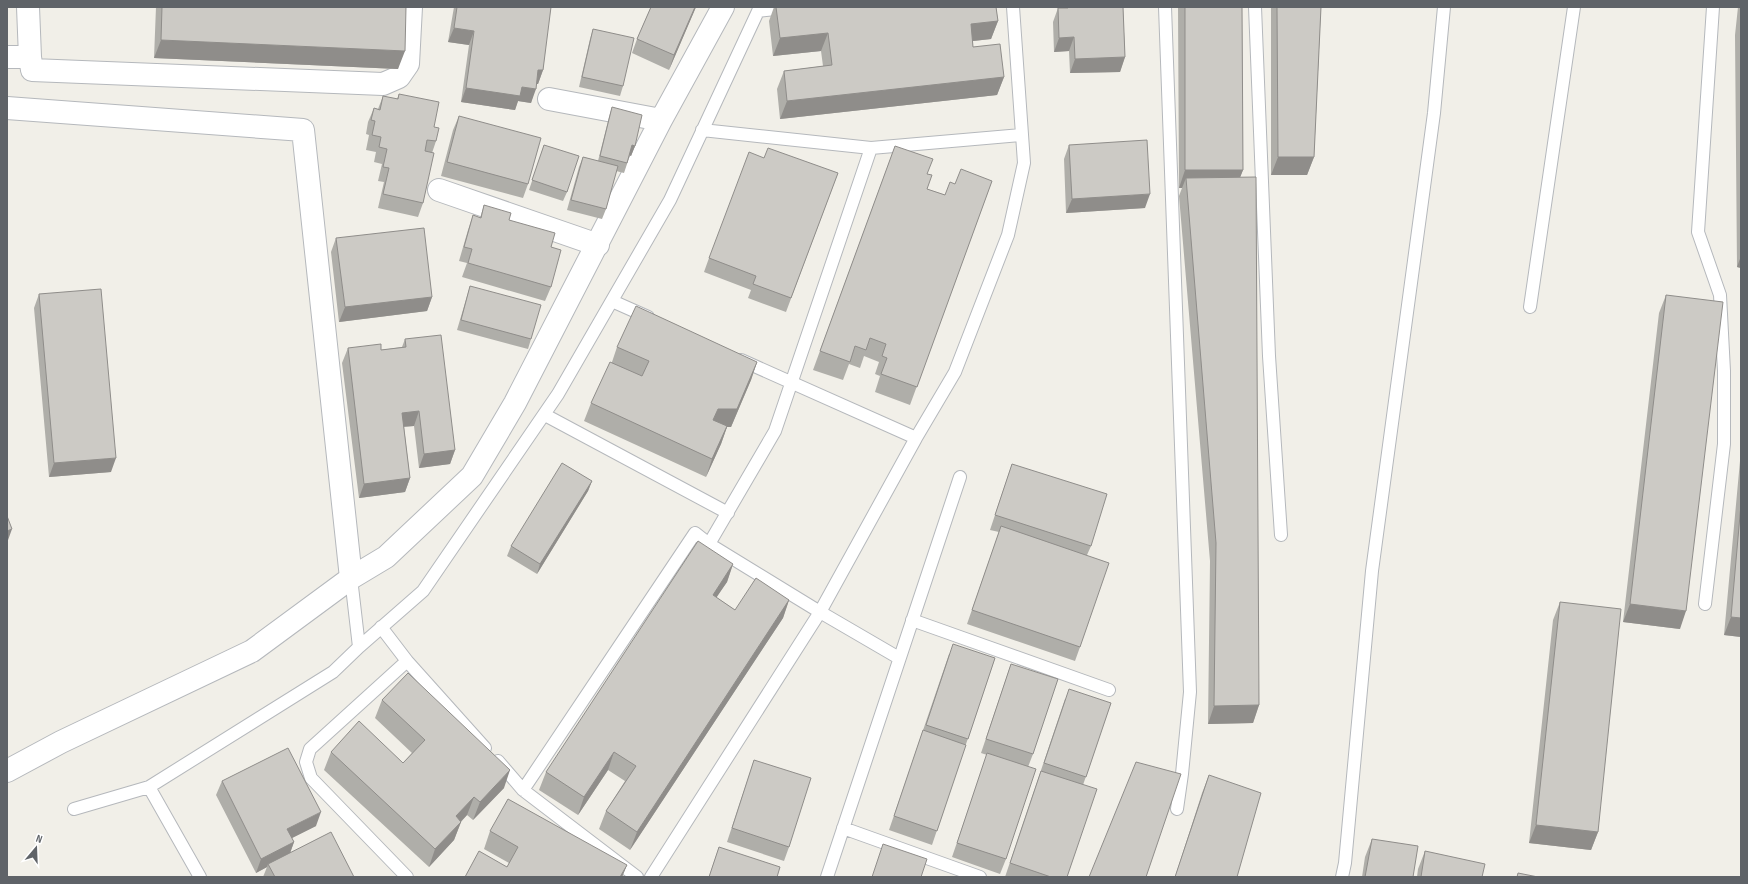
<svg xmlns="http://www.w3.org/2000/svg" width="1748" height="884" font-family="'Sofia Sans Condensed',sans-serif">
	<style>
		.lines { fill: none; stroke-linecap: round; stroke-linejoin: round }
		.lane-casing { stroke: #b5b8bc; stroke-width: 14 }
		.street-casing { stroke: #b5b8bc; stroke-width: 24 }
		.lane { stroke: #fff; stroke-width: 12 }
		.street { stroke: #fff; stroke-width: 22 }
		.wall { fill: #afaea9 }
		.shaded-wall { fill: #8f8d8a }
		.building { fill: #cccac5; stroke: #8f8d8a }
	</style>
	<rect width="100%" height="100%" fill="#f1efe8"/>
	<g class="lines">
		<defs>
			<path id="lane" d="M 1165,7 L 1190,692 L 1182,774 L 1177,809
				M 1255,7 L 1269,356 L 1281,535
				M 758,11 L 794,7
				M 702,130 L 871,148 L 1022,135
				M 871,148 L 775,431 L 709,544 L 820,612 L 899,658
				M 612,301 L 648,317
				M 1530,307 L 1574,7
				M 741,360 L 916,438
				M 545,415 L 728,513
				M 351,578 L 359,647
				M 1705,604 L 1724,444 L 1724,371 L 1720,295 L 1698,232 L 1713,7
				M 912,620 L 1109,690
				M 381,627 L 407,661 L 310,749 L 306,762 L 311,778 L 407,877
				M 407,661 L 485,748
				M 498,761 L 523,790 L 695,533 L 709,544
				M 149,787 L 200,877
				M 523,790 L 637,877
				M 74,809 L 149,787 L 333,672 L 359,647 L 423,591 L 558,394 L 670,200 L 760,7
				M 843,828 L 980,877
				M 651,877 L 820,612 L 916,438 L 955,372 L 1008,235 L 1024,163 L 1013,7
				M 827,877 L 960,477
				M 1342,877 L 1345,863 L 1372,571 L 1434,113 L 1444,7"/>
			<path id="street" d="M 7,57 L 30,57 L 28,7
				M 30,57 L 32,70 L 383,84 L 399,77 L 408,64 L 411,7
				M 549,99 L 661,120
				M 7,108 L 303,130 L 351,578
				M 439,190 L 598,245
				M 7,771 L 61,742 L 252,651 L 351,578 L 386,557 L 472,476 L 515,403 L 661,120 L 723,7"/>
		</defs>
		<!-- lane casing -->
		<use href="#lane" class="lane-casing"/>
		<!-- street casing -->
		<use href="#street" class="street-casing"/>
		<!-- lane -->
		<use href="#lane" class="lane"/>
		<!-- street -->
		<use href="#street" class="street"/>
	</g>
	<!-- wall -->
	<path class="wall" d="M 156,7 L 406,7 L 398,69 L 154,58 Z
		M 454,7 L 548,7 L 543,70 L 538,84 L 536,84 L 531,103 L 518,101 L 515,110 L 461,102 L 469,45 L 448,42 Z
		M 651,7 L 696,7 L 669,70 L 632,53 L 637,39 Z
		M 774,7 L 996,7 L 998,21 L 991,39 L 973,41 L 973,47 L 1004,77 L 997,95 L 780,119 L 777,89 L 784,71 L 823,66 L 821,51 L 773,56 L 769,21 Z
		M 1063,7 L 1123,7 L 1125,57 L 1120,72 L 1070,73 L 1069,51 L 1054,52 L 1053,22 L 1058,8 L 1063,8 Z
		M 1178,7 L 1242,7 L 1243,170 L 1240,177 L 1259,705 L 1253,723 L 1208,724 L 1210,561 L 1179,196 L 1182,188 L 1179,188 Z
		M 1271,7 L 1321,7 L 1314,157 L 1307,175 L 1271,175 Z
		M 1738,7 L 1741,7 L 1741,268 L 1737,267 L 1735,35 Z
		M 593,29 L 623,86 L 620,96 L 579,87 L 590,39 Z
		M 399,94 L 434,127 L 436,141 L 432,153 L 423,203 L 418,217 L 378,208 L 384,182 L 378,181 L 382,164 L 374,162 L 376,152 L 366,150 L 369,135 L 366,134 L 368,122 L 374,108 L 378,109 L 383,96 L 397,99 Z
		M 612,107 L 635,146 L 631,156 L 630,155 L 624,173 L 616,171 L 606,209 L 602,219 L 567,210 L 579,167 L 583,157 L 598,161 L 609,117 Z
		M 459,116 L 528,184 L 523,198 L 441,176 L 453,130 Z
		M 544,145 L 567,192 L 563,201 L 529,190 Z
		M 1069,145 L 1145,208 L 1066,213 L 1064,159 Z
		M 895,146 L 927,174 L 927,189 L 945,195 L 955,184 L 992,181 L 910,405 L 875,392 L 880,376 L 875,374 L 879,362 L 864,356 L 860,368 L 849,364 L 843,380 L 813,370 Z
		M 764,158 L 838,173 L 786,312 L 748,298 L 751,290 L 704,272 L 709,258 Z
		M 484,205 L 509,220 L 551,247 L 551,287 L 545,301 L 462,277 L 467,263 L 459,261 L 468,230 L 473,215 L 480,218 Z
		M 336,238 L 432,297 L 427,311 L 339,322 L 331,252 Z
		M 470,286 L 531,339 L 528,349 L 457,330 L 467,296 Z
		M 39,294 L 111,472 L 49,477 L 34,308 Z
		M 1666,295 L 1680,629 L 1623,622 L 1659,313 Z
		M 405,339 L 455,450 L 450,464 L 419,468 L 414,426 L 404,427 L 410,478 L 405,492 L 359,498 L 342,363 L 348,348 L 381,350 L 402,347 Z
		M 617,347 L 757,362 L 751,380 L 731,427 L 727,427 L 721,444 L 706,477 L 584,421 L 591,403 L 612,362 Z
		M 1741,450 L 1741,637 L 1724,635 Z
		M 1012,464 L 1091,546 L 1087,555 L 1080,647 L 1075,661 L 967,624 L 999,532 L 990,530 Z
		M 592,481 L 588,491 L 537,574 L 507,556 L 511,546 Z
		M 733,564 L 727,582 L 716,597 L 735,610 L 789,600 L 783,618 L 630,850 L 599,829 L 606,811 L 625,781 L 608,770 L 578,815 L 539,790 L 546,772 Z
		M 1560,602 L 1598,832 L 1591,850 L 1529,843 L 1553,620 Z
		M 949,654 L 995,658 L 932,845 L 889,830 Z
		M 1011,664 L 1033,754 L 1028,767 L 1006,859 L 1000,874 L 952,857 L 987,755 L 981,753 Z
		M 1065,699 L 1111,703 L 1083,785 L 1067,877 L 1005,877 Z
		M 382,700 L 504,788 L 473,820 L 467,815 L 461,822 L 454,840 L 429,867 L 324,770 L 331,752 L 403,763 L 412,753 L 375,718 Z
		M 754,760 L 789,847 L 784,861 L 727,842 Z
		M 1209,775 L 1237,877 L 1175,877 L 1202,793 Z
		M 222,781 L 316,826 L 292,838 L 294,842 L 290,853 L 354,877 L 263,877 L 267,867 L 256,873 L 216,795 Z
		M 490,831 L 627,865 L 622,877 L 465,877 L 507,867 L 509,863 L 484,849 Z
		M 1372,839 L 1413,877 L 1362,877 L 1365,857 Z
		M 719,847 L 777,877 L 709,877 Z
		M 1425,851 L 1482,877 L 1417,877 L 1418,869 Z"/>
	<!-- shaded-wall -->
	<path class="shaded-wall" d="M 695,7 L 696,7 L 669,70 L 674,55 Z
		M 998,21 L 991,39 L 964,42 L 971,24 Z
		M 454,28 L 474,31 L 469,45 L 448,42 Z
		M 828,33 L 821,51 L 773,56 L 780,38 Z
		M 1074,37 L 1069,51 L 1054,52 L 1059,38 Z
		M 161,40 L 405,51 L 398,69 L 154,58 Z
		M 1125,57 L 1120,72 L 1070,73 L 1075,59 Z
		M 538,70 L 543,70 L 538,84 L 533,84 Z
		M 1004,77 L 997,95 L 780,119 L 787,101 Z
		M 522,87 L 536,89 L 531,103 L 518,101 L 515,110 L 461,102 L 466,88 Z
		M 632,145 L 635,146 L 631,156 L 629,155 Z
		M 1278,157 L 1314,157 L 1307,175 L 1271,175 Z
		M 1185,170 L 1243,170 L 1236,188 L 1186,178 L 1182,188 L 1179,188 Z
		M 1150,194 L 1145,208 L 1066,213 L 1072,199 Z
		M 1741,256 L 1741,268 L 1737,267 Z
		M 432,297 L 427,311 L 339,322 L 345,307 Z
		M 757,362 L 751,380 L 731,427 L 727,427 L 721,444 L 706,477 L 712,459 L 713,420 L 718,409 Z
		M 419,411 L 414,426 L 397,427 L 402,413 Z
		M 455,450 L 450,464 L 419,468 L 424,454 Z
		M 116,458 L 111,472 L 49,477 L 54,463 Z
		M 410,478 L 405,492 L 359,498 L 364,484 Z
		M 592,481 L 588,491 L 537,574 L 540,564 Z
		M 12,529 L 7,543 L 7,531 Z
		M 733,564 L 727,582 L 706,613 L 713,595 Z
		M 789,600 L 783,618 L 630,850 L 637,832 Z
		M 1630,604 L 1686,611 L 1680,629 L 1623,622 Z
		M 1731,617 L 1741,618 L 1741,637 L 1724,635 Z
		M 1259,705 L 1253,723 L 1208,724 L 1214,706 Z
		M 614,752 L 608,770 L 578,815 L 584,797 Z
		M 510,770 L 504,788 L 473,820 L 480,802 Z
		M 474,797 L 467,815 L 449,834 L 456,816 Z
		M 321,812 L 316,826 L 282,843 L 287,829 Z
		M 461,822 L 454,840 L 429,867 L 435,849 Z
		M 1536,825 L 1598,832 L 1591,850 L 1529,843 Z
		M 294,842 L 289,856 L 268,864 L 267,867 L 256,873 L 261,859 Z
		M 627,865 L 622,877 L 620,877 Z"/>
	<!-- building -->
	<path class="building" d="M 162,7 L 406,7 L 405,51 L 161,40 Z
		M 457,7 L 551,7 L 543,70 L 538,70 L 536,89 L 522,87 L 520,96 L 466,88 L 474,31 L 454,28 Z
		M 651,7 L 695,7 L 674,55 L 637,39 Z
		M 776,7 L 996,7 L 998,21 L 971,24 L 973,47 L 1000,44 L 1004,77 L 787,101 L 784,71 L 832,65 L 828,33 L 780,38 Z
		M 1068,7 L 1123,7 L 1125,57 L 1075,59 L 1074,37 L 1059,38 L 1058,8 L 1068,8 Z
		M 1185,7 L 1242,7 L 1243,170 L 1185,170 Z
		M 1277,7 L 1321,7 L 1314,157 L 1278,157 Z
		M 593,29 L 634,38 L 623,86 L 582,77 Z
		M 399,94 L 439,102 L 434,127 L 439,128 L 436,141 L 427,140 L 425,151 L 434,153 L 423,203 L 383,194 L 389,168 L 383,167 L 387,149 L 379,147 L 381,137 L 372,135 L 375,121 L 371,120 L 374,108 L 380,110 L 383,96 L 398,99 Z
		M 612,107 L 642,115 L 635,146 L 632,145 L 627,163 L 600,156 Z
		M 459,116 L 541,138 L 528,184 L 447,162 Z
		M 1147,140 L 1150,194 L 1072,199 L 1069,145 Z
		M 544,145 L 579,156 L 567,192 L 532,180 Z
		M 895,146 L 933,159 L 927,174 L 932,175 L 927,189 L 945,195 L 950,182 L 955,184 L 961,169 L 992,181 L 917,387 L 881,374 L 887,358 L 882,356 L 886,344 L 870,338 L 866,350 L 855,346 L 850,362 L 820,351 Z
		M 768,148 L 838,173 L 791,298 L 753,284 L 756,276 L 709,258 L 749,152 L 764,158 Z
		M 583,157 L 618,166 L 606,209 L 571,200 Z
		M 1256,177 L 1259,705 L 1214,706 L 1216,543 L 1186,178 Z
		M 484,205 L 511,213 L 509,220 L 555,233 L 551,247 L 561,250 L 551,287 L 468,263 L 472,249 L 464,247 L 473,215 L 481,218 Z
		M 424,228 L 432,297 L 345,307 L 336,238 Z
		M 470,286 L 541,305 L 531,339 L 461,320 Z
		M 101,289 L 116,458 L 54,463 L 39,294 Z
		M 1666,295 L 1723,302 L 1686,611 L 1630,604 Z
		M 636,306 L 757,362 L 737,409 L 718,409 L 713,420 L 727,426 L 712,459 L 591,403 L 610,362 L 642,376 L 649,361 L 617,347 Z
		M 441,335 L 455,450 L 424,454 L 419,411 L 402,413 L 410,478 L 364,484 L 348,348 L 381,344 L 381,350 L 406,347 L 405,339 Z
		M 562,463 L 592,481 L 540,564 L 511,546 Z
		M 1012,464 L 1107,494 L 1091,546 L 995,515 Z
		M 1741,504 L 1741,618 L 1731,617 Z
		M 7,516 L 12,529 L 7,531 Z
		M 1001,526 L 1109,563 L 1080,647 L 972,610 Z
		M 698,541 L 733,564 L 713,595 L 735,610 L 756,578 L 789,600 L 637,832 L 606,811 L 636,766 L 614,752 L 584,797 L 546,772 Z
		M 1560,602 L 1621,609 L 1598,832 L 1536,825 Z
		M 953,644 L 995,658 L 968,739 L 926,725 Z
		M 1011,664 L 1058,679 L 1033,754 L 986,739 Z
		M 408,673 L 510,770 L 480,802 L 474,797 L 456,816 L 461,822 L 435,849 L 331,752 L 359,721 L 403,763 L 425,740 L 382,700 Z
		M 1069,689 L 1111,703 L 1086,777 L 1044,763 Z
		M 923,730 L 966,745 L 937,831 L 894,816 Z
		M 288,748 L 321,812 L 287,829 L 294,842 L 261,859 L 222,781 Z
		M 987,753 L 1036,769 L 1006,859 L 957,843 Z
		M 754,760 L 811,778 L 789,847 L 732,828 Z
		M 1136,762 L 1181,774 L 1146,877 L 1089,877 Z
		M 1041,771 L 1097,789 L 1067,877 L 1051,877 L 1010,863 Z
		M 1209,775 L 1261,793 L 1237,877 L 1175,877 Z
		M 508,799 L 627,865 L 620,877 L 465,877 L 479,851 L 507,867 L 518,847 L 490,831 Z
		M 331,832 L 354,877 L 275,877 L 268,864 Z
		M 1372,839 L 1418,846 L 1413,877 L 1365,877 Z
		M 883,844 L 927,859 L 921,877 L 872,877 Z
		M 719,847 L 780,867 L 777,877 L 709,877 Z
		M 1425,851 L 1485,864 L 1482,877 L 1421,877 Z
		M 1518,873 L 1538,877 L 1517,877 Z"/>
	<!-- border -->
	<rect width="1748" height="884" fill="none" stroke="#5f6368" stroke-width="16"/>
	<!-- north arrow -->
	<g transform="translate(36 848) rotate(19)" stroke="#ffffff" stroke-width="3" paint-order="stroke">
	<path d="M0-3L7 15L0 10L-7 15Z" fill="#5f6368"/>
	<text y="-6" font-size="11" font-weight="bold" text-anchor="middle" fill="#5f6368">N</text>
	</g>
</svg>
